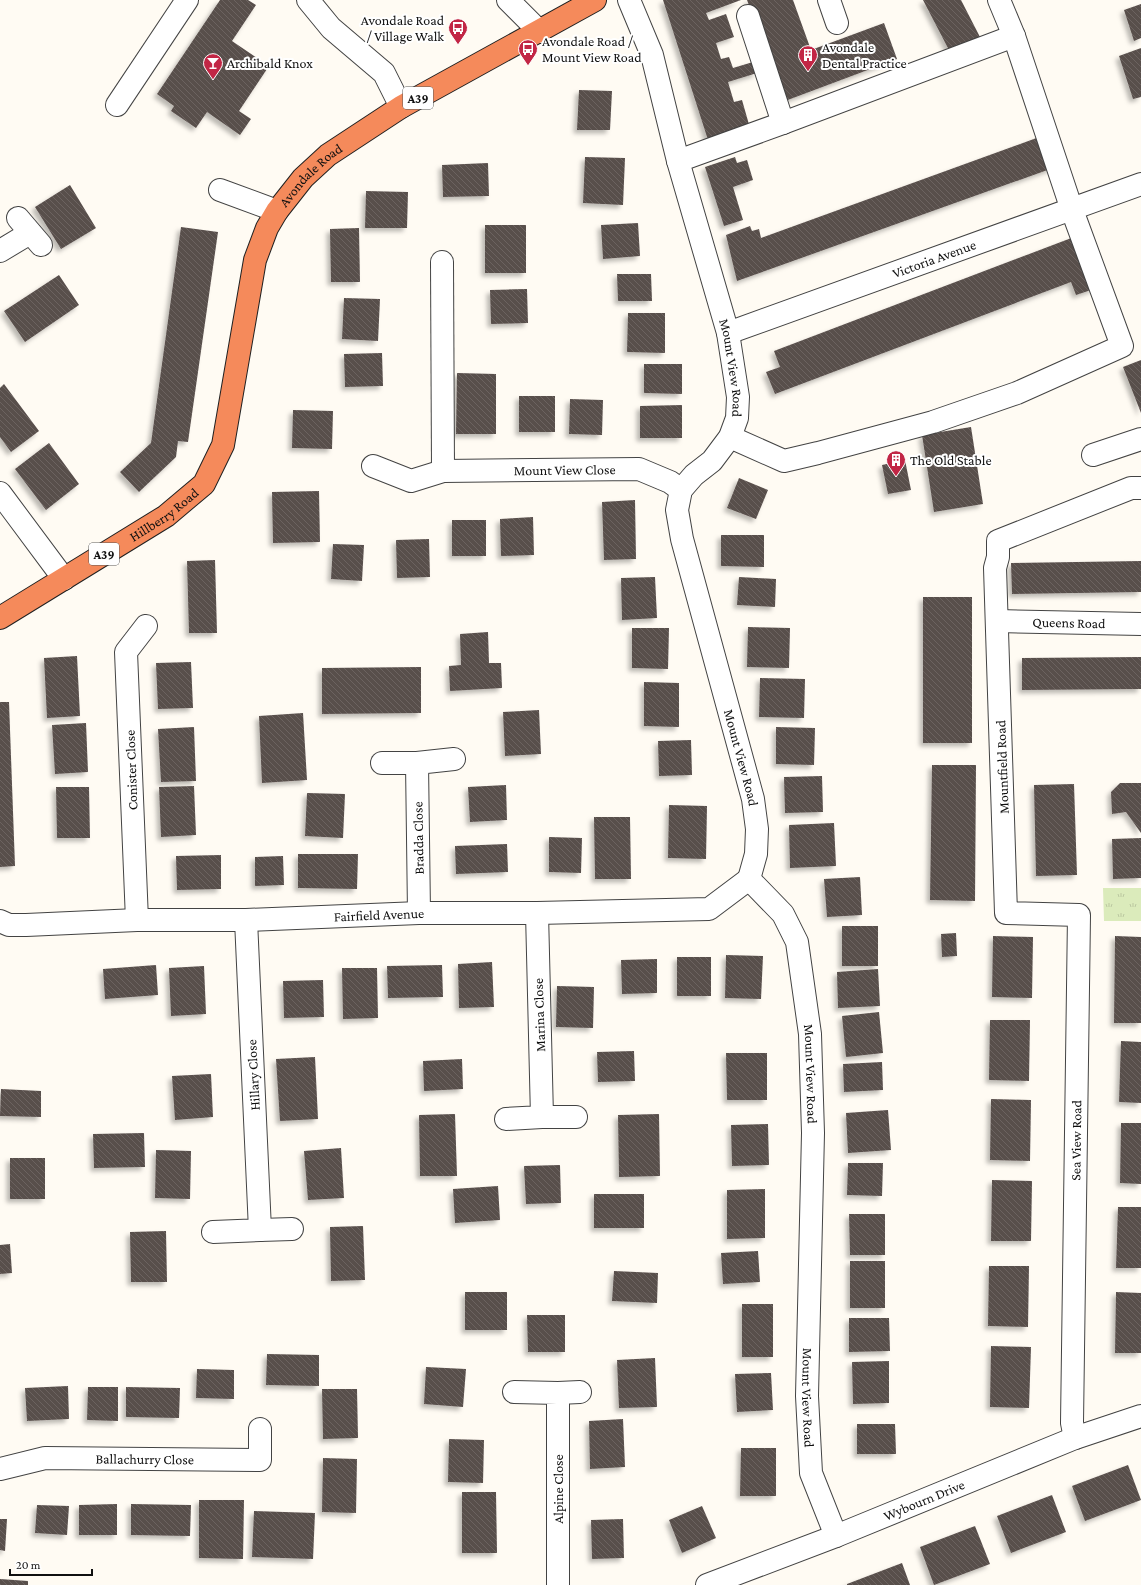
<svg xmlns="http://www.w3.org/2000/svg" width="1141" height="1585" font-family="'Crimson Pro',serif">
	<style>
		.grass { fill: url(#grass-tufts) }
		.building { fill: url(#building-back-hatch); filter: url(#shadow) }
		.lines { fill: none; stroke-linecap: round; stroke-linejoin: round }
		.minor-casing { stroke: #434343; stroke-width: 24 }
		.highway-casing { stroke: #212121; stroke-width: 24 }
		.minor { stroke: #fff; stroke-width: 22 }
		.highway { stroke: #f58a5b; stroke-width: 22 }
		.labels { text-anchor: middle; stroke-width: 4; stroke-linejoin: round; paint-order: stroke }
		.shield { fill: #fff; stroke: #585858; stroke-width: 1 }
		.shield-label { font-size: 13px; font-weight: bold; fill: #101010 }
		.poi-label { font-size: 14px; fill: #101010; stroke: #fff; text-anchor: start }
		.street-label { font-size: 14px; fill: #101010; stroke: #fff }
	</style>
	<defs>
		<pattern id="grass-tufts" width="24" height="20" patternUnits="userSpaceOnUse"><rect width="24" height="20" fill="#dbebbb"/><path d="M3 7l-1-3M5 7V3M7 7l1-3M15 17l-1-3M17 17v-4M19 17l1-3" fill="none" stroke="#bbc8a0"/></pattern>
		<pattern id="building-back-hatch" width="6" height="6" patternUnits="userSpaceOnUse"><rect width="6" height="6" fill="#594f4c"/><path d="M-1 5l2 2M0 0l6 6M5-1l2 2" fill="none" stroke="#6c6461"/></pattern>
		<filter id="shadow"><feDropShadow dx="-3.5" dy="3.5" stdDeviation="2" flood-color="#0004"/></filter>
	</defs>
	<rect width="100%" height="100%" fill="#fffbf3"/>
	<!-- grass -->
	<path class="grass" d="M 1103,888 L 1141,888 L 1141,921 L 1104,921 Z"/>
	<!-- building -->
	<path class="building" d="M 220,0 L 248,0 L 256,5 L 232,41 L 269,66 L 239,111 L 251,119 L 240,135 L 207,112 L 196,128 L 171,111 L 174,106 L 157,94 Z
		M 663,0 L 741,0 L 706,13 L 709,20 L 726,14 L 734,37 L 716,43 L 721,59 L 729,57 L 733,68 L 753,62 L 757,73 L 728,82 L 734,102 L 742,100 L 750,128 L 708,140 Z
		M 747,0 L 793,0 L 811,50 L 884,23 L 897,59 L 785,101 Z
		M 923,0 L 961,0 L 980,37 L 950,52 Z
		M 1141,4 L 1141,38 L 1134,41 L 1124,10 Z
		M 1141,48 L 1141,97 L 1133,99 L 1119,56 Z
		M 579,90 L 612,91 L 610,130 L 577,130 Z
		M 1042,136 L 1053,168 L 737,281 L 726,235 L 750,226 L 752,231 L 759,229 L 761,238 Z
		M 585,157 L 625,158 L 623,205 L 583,203 Z
		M 735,157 L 737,163 L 747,160 L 753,180 L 733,187 L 743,220 L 724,226 L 705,167 Z
		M 488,163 L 489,196 L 443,197 L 442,165 Z
		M 70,185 L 96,228 L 61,249 L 35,207 Z
		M 366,191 L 408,192 L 407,228 L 365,228 Z
		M 638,223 L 640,256 L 603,259 L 601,225 Z
		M 485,225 L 526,225 L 526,273 L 485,273 Z
		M 181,227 L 218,232 L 188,442 L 178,441 L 176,457 L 139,492 L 120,472 L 151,443 Z
		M 359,228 L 360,282 L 331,282 L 330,229 Z
		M 1074,237 L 1094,289 L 1076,295 L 1071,282 L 775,394 L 766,372 L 780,367 L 774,351 Z
		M 617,274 L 651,274 L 652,301 L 618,301 Z
		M 59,275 L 79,305 L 25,342 L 4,311 Z
		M 527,289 L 528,323 L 491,324 L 490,290 Z
		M 344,298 L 380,299 L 378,341 L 342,339 Z
		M 628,313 L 665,313 L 665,353 L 627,352 Z
		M 382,353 L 383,386 L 345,387 L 344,354 Z
		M 1141,360 L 1141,413 L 1123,367 Z
		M 644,364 L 682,364 L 682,394 L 644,393 Z
		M 457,373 L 496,374 L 496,434 L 456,434 Z
		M 4,384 L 39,431 L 11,452 L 0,437 L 0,388 Z
		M 519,396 L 555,396 L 555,432 L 519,432 Z
		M 570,399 L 603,400 L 602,435 L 569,434 Z
		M 682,405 L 682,438 L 640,438 L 640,406 Z
		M 293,410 L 333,411 L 332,449 L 292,448 Z
		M 971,427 L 983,504 L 934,512 L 922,435 Z
		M 49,443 L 79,484 L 46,510 L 15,469 Z
		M 905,460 L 911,490 L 888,494 L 882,465 Z
		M 739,478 L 768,490 L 756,519 L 727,508 Z
		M 319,491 L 320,542 L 273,543 L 272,492 Z
		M 635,500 L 636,559 L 604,560 L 602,502 Z
		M 533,517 L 534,555 L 501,556 L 500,519 Z
		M 452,520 L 486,520 L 486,556 L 452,556 Z
		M 721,535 L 764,535 L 764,567 L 721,566 Z
		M 429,539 L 430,577 L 397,578 L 396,540 Z
		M 333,544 L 364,545 L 362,581 L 331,579 Z
		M 215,560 L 217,633 L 189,633 L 187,561 Z
		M 1141,561 L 1141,592 L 1012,594 L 1011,563 Z
		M 655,577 L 657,618 L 622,620 L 621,578 Z
		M 739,577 L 776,579 L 775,607 L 737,605 Z
		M 923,597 L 972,597 L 972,743 L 923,743 Z
		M 748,627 L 790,628 L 789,668 L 747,667 Z
		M 632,628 L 669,628 L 668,669 L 632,668 Z
		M 488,632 L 489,663 L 501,663 L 502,688 L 450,691 L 449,666 L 461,665 L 460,634 Z
		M 77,656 L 80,716 L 47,718 L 44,658 Z
		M 1141,657 L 1141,689 L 1022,690 L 1022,658 Z
		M 191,662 L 193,708 L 158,709 L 156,663 Z
		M 421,667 L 421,713 L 322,714 L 322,668 Z
		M 760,678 L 805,679 L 804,718 L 759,717 Z
		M 644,682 L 679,683 L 679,727 L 644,726 Z
		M 0,702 L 9,702 L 15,866 L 0,867 Z
		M 539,710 L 541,754 L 505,756 L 503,712 Z
		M 303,713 L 307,780 L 262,783 L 259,716 Z
		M 86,723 L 88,772 L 55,774 L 52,725 Z
		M 194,727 L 196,781 L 161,782 L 158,729 Z
		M 776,727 L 815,728 L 814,765 L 776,764 Z
		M 691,740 L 692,775 L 659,776 L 658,741 Z
		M 932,765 L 976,765 L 975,901 L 930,900 Z
		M 822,776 L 823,812 L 785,813 L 784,777 Z
		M 1120,783 L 1141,783 L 1141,833 L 1126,812 L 1112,814 L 1111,792 Z
		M 1074,784 L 1077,875 L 1036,876 L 1034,785 Z
		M 506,785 L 507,820 L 470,822 L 468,787 Z
		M 194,786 L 196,835 L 161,837 L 159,787 Z
		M 56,787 L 89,787 L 90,838 L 57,838 Z
		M 307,793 L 345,794 L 343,838 L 305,836 Z
		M 669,805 L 707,806 L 706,859 L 668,858 Z
		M 594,817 L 630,817 L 631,879 L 595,879 Z
		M 834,823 L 836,866 L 790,868 L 789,825 Z
		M 549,837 L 582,838 L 581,873 L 549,872 Z
		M 1141,838 L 1141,878 L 1113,879 L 1112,839 Z
		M 507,844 L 508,872 L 456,874 L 455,846 Z
		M 298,854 L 358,854 L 357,889 L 298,888 Z
		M 221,855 L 221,889 L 177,890 L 176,856 Z
		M 283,856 L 284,885 L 255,886 L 255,857 Z
		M 860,877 L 862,915 L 827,917 L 824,879 Z
		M 842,926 L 878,926 L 878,966 L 842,966 Z
		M 956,933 L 957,956 L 942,957 L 941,934 Z
		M 993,936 L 1033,937 L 1032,998 L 992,997 Z
		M 1115,936 L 1141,937 L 1141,1023 L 1114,1023 Z
		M 726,955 L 763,956 L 761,999 L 725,998 Z
		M 677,957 L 711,957 L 711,996 L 677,996 Z
		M 657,959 L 657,993 L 622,994 L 621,960 Z
		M 492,962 L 494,1007 L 459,1008 L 458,964 Z
		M 156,965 L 158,995 L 105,999 L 103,969 Z
		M 442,965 L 443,997 L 388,998 L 387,966 Z
		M 204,966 L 206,1014 L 171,1016 L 169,968 Z
		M 342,968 L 377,968 L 378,1018 L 343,1019 Z
		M 878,969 L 880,1006 L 838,1008 L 837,972 Z
		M 323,980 L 324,1017 L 284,1018 L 283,981 Z
		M 557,986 L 594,987 L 593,1028 L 556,1027 Z
		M 879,1012 L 883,1053 L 846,1057 L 842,1016 Z
		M 990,1020 L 1030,1020 L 1029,1081 L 989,1080 Z
		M 1121,1041 L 1141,1042 L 1141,1103 L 1119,1102 Z
		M 634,1051 L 635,1081 L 598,1082 L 597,1052 Z
		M 726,1053 L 767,1053 L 767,1100 L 727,1100 Z
		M 315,1057 L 318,1119 L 280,1121 L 276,1059 Z
		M 462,1059 L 463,1089 L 424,1091 L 423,1061 Z
		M 882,1062 L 883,1090 L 844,1092 L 843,1064 Z
		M 211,1074 L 213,1117 L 175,1120 L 172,1076 Z
		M 1,1089 L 41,1091 L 41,1117 L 0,1116 Z
		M 991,1099 L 1031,1100 L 1030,1161 L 990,1160 Z
		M 888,1110 L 891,1150 L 848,1153 L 846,1113 Z
		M 455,1114 L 457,1176 L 420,1176 L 419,1115 Z
		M 659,1114 L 660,1176 L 619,1177 L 618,1115 Z
		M 1121,1123 L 1141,1123 L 1141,1184 L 1120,1183 Z
		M 768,1124 L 769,1165 L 732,1166 L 731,1125 Z
		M 144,1133 L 145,1167 L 94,1168 L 93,1134 Z
		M 341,1148 L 344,1198 L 308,1200 L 304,1151 Z
		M 156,1150 L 191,1151 L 190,1199 L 155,1198 Z
		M 10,1158 L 45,1158 L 45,1199 L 10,1199 Z
		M 848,1163 L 883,1163 L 882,1196 L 847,1195 Z
		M 560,1165 L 561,1203 L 526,1204 L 524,1166 Z
		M 992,1180 L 1032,1181 L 1031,1241 L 991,1241 Z
		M 498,1186 L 500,1220 L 455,1223 L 453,1189 Z
		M 765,1189 L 765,1238 L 727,1239 L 727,1190 Z
		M 594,1194 L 644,1194 L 644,1228 L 594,1228 Z
		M 1118,1207 L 1141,1207 L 1141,1268 L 1116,1268 Z
		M 849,1214 L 885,1214 L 885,1255 L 850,1255 Z
		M 363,1226 L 365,1280 L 331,1281 L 330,1227 Z
		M 166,1231 L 167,1282 L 131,1282 L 130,1232 Z
		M 10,1244 L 12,1273 L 0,1274 L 0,1245 Z
		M 758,1251 L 760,1282 L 723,1284 L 721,1253 Z
		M 850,1261 L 885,1261 L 885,1308 L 850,1308 Z
		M 989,1266 L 1029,1266 L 1028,1327 L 988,1326 Z
		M 614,1271 L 658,1273 L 657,1303 L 612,1301 Z
		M 465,1292 L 507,1292 L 507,1330 L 465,1330 Z
		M 1116,1292 L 1141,1293 L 1141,1353 L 1115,1353 Z
		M 742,1304 L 773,1304 L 773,1357 L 742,1357 Z
		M 527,1315 L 565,1315 L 565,1352 L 528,1352 Z
		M 849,1318 L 889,1318 L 890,1351 L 849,1352 Z
		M 991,1346 L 1031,1347 L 1029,1408 L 990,1407 Z
		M 267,1354 L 319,1355 L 319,1386 L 266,1385 Z
		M 655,1358 L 657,1407 L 619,1408 L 617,1360 Z
		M 889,1361 L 889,1403 L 853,1404 L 852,1362 Z
		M 426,1367 L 466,1369 L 463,1407 L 424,1404 Z
		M 197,1369 L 234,1370 L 234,1399 L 196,1398 Z
		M 771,1373 L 773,1410 L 737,1412 L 735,1374 Z
		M 68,1386 L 69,1419 L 27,1421 L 25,1388 Z
		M 88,1387 L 118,1387 L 118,1421 L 87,1420 Z
		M 126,1387 L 180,1388 L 179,1418 L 126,1417 Z
		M 322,1389 L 357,1389 L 358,1438 L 323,1439 Z
		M 623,1419 L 625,1467 L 590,1469 L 589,1421 Z
		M 857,1424 L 895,1424 L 896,1454 L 857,1454 Z
		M 449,1439 L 484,1440 L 483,1483 L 448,1482 Z
		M 741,1448 L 776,1448 L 776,1496 L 740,1496 Z
		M 323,1458 L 357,1459 L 356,1513 L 322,1512 Z
		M 1128,1465 L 1141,1500 L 1085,1521 L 1072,1486 Z
		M 462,1492 L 496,1492 L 497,1553 L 462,1553 Z
		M 1052,1495 L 1066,1532 L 1011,1553 L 997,1516 Z
		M 199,1500 L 244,1500 L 243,1559 L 199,1558 Z
		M 117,1504 L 117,1535 L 79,1535 L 79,1505 Z
		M 131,1504 L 191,1505 L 190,1536 L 131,1535 Z
		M 37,1505 L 69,1506 L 67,1535 L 35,1533 Z
		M 702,1506 L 716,1538 L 682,1553 L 669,1520 Z
		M 254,1511 L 315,1513 L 313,1559 L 252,1557 Z
		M 0,1519 L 7,1519 L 5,1551 L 0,1550 Z
		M 623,1519 L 624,1558 L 592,1559 L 591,1520 Z
		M 975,1526 L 990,1564 L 934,1585 L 920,1547 Z
		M 902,1563 L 910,1585 L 847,1585 L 847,1584 Z
		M 0,1579 L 28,1581 L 28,1585 L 0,1585 Z"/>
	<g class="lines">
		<defs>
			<g id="minor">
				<path d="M 308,0 L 331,28 L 384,73 L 401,107"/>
				<path d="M 508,0 L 540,32"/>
				<path id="s1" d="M 629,0 L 652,55 L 678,161 L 728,333 L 738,397 L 737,418 L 730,437 L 712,461 L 694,475 L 681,490 L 677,510 L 682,539 L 753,799 L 757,829 L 756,854 L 749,879 L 783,914 L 797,942 L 810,1034 L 813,1133 L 807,1396 L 811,1473 L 836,1536"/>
				<path d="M 829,0 L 837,23"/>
				<path d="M 748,16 L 783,123"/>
				<path d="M 117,105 L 187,0"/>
				<path d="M 678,161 L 783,123 L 1014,36"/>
				<path d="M 220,190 L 277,211"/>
				<path d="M 18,218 L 41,245"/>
				<path d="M 0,251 L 30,233"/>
				<path d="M 442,262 L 443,471"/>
				<path id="s2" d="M 728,333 L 1141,184"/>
				<path d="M 730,437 L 784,461 L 818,453 L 933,422 L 1017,393 L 1122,346 L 1072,210 L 1014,36 L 999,0"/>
				<path d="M 1093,455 L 1141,439"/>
				<path id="s3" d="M 373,466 L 411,481 L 443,471 L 639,469 L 670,482 L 681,490"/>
				<path d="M 0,493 L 64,579"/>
				<path id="s4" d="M 997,621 L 1141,624"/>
				<path d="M 382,763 L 417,763"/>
				<path d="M 419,913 L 417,763 L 454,759"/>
				<path d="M 137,920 L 126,652 L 146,626"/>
				<path id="s5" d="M 0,921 L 9,925 L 26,925 L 137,920 L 246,920 L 419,913 L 537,913 L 709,909 L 749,879"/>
				<path d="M 542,1117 L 576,1117"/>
				<path d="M 506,1119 L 542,1117 L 537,913"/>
				<path d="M 260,1230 L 292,1229"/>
				<path d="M 213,1232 L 260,1230 L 246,920"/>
				<path d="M 514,1392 L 558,1393 L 558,1585"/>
				<path d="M 558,1393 L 580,1392"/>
				<path id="s6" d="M 1075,1438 L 1072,1423 L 1079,915 L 1006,913 L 995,568 L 998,557 L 998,541 L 1131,488 L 1141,488"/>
				<path id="s7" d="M 0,1469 L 45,1458 L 260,1460 L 260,1429"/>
				<path id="s8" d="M 707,1585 L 836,1536 L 1075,1438 L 1141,1416"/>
			</g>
			<g id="highway">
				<path id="s9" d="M 0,618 L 166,516 L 204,484 L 223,445 L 255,260 L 267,228 L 277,211 L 303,178 L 328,155 L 401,107 L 595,0"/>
			</g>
		</defs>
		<!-- minor casing -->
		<use href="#minor" class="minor-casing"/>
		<!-- highway casing -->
		<use href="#highway" class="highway-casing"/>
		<!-- minor -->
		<use href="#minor" class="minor"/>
		<!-- highway -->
		<use href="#highway" class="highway"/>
	</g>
	<!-- icons -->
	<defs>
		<symbol id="bus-pin" viewBox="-11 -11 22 30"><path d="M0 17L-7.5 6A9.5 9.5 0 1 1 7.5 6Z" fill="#c22645" stroke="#fff"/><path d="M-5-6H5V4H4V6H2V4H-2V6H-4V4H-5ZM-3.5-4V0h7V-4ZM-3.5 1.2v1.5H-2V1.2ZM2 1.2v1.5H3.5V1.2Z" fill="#fff"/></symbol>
		<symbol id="building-pin" viewBox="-11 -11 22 30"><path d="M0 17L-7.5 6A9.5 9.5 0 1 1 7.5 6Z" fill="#c22645" stroke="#fff"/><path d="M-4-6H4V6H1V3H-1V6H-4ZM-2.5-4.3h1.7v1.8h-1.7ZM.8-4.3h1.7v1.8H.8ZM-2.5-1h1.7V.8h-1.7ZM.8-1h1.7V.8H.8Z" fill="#fff"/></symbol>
		<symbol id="bar-pin" viewBox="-11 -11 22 30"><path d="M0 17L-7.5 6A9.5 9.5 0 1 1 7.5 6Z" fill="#c22645" stroke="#fff"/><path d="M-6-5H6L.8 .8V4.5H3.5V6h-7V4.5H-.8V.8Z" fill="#fff"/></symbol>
	</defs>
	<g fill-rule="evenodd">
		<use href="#bus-pin" x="447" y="17" width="22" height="30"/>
		<use href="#bus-pin" x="517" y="38" width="22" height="30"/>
		<use href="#building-pin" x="797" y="44" width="22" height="30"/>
		<use href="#bar-pin" x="202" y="52" width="22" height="30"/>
		<use href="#building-pin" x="885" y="449" width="22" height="30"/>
	</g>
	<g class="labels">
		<!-- shield labels -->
		<g class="shield">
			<rect x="403" y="87" width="30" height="22" rx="3"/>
			<rect x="89" y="543" width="30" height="22" rx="3"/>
		</g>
		<g class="shield-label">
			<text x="418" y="103">A39</text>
			<text x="104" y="559">A39</text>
		</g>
		<!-- poi labels -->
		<g class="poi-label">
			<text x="444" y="25" text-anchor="end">Avondale Road<tspan x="444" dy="16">/ Village Walk</tspan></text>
			<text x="542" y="46">Avondale Road /<tspan x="542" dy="16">Mount View Road</tspan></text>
			<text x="822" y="52">Avondale<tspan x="822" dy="16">Dental Practice</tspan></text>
			<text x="227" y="68">Archibald Knox</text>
			<text x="910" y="465">The Old Stable</text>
		</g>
		<!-- street labels -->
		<g class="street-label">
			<text dy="5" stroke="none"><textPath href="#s9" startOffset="579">Avondale Road</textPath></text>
			<text dy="5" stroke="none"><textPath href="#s2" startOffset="219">Victoria Avenue</textPath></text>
			<text dy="5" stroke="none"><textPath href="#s1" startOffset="383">Mount View Road</textPath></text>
			<text dy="5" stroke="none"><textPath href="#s3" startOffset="196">Mount View Close</textPath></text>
			<text dy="5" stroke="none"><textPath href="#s9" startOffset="194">Hillberry Road</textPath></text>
			<text dy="5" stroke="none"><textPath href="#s4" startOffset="72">Queens Road</textPath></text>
			<text dy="5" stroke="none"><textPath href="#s1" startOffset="803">Mount View Road</textPath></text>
			<text transform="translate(1002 767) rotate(-92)" y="5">Mountfield Road</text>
			<text transform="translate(131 770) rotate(-92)" y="5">Conister Close</text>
			<text transform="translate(418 838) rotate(-91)" y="5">Bradda Close</text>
			<text dy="5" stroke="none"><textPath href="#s5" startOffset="380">Fairfield Avenue</textPath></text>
			<text transform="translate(539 1015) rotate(-92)" y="5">Marina Close</text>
			<text dy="5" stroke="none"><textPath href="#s1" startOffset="1140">Mount View Road</textPath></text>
			<text transform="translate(253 1075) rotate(-93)" y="5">Hillary Close</text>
			<text dy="5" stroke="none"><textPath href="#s6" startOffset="298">Sea View Road</textPath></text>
			<text dy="5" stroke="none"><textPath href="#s1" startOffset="1464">Mount View Road</textPath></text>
			<text dy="5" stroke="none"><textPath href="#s7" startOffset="146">Ballachurry Close</textPath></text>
			<text transform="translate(558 1489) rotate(-90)" y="5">Alpine Close</text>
			<text dy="5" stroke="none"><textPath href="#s8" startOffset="233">Wybourn Drive</textPath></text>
		</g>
	</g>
	<!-- scale -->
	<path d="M10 1569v6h82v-6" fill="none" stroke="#101010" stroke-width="2"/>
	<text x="16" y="1569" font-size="12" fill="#101010" stroke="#ffffff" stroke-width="3" paint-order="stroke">20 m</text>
</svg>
